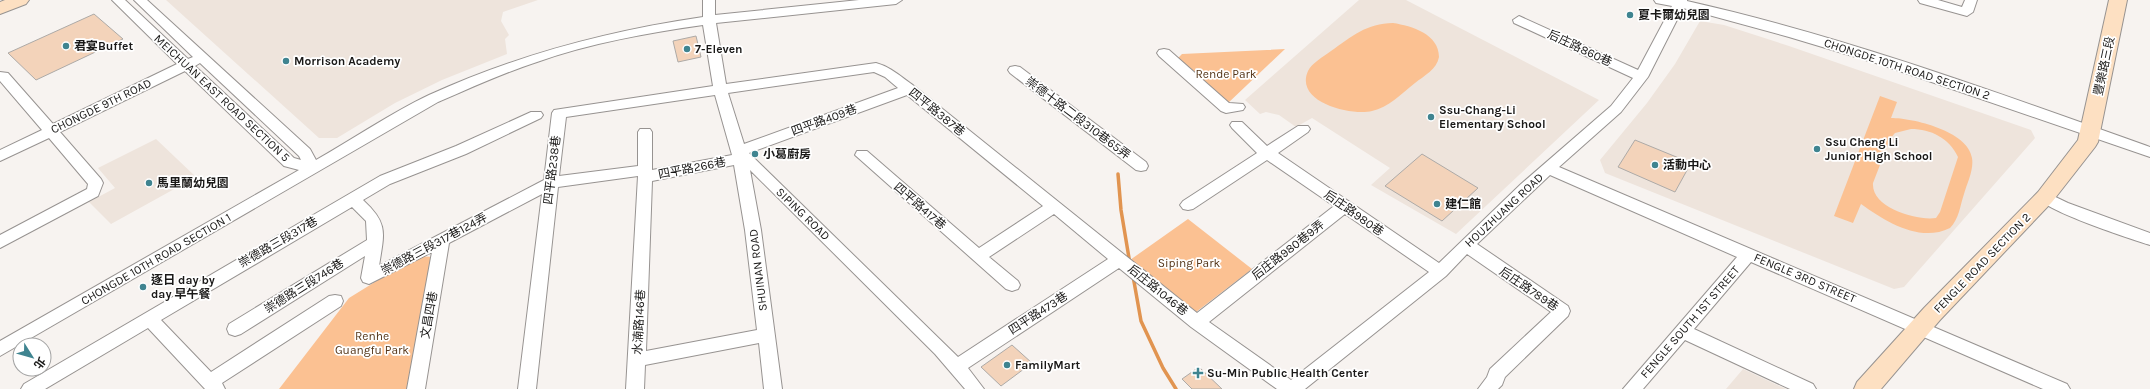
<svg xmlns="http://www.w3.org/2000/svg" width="2150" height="389" font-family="Karla,'Noto Sans TC',sans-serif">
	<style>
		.built { fill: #eee4dc }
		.green { fill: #fbc192; fill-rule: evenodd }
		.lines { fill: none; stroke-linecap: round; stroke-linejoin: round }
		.stream { stroke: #e19450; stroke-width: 3.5 }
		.building { fill: #f3d3ba; stroke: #adaaa7 }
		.street-casing { stroke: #979391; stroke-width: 2 }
		.secondary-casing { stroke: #979391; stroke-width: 2 }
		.street { fill: #fff; fill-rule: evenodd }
		.secondary { fill: #fde0c2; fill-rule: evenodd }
		.poi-dot { fill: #3f8490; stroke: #fff; stroke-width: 1.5 }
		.labels { text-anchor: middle; stroke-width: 3.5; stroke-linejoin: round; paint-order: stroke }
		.poi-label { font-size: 12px; font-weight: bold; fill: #1a1918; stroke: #fff; text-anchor: start }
		.street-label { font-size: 12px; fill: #1a1918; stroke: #fff }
		.park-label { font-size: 12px; fill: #533417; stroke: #fff }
	</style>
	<rect width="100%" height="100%" fill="#f7f3f0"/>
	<!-- built -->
	<path class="built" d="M 166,0 L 538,0 L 503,12 L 501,21 L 509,35 L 505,39 L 507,54 L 442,80 L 395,103 L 337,138 L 319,138 Z
		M 1359,0 L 1406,0 L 1599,100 L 1456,234 L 1371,185 L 1390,168 L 1312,118 L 1296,127 L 1279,115 L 1266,112 L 1260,114 L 1245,100 Z
		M 1700,21 L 1724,25 L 1789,46 L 2031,130 L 2035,138 L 1904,287 L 1894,289 L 1605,173 L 1600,160 L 1647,103 L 1675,64 Z
		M 156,139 L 196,177 L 111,224 L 89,202 L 115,188 L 98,168 Z
		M 1743,369 L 1786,389 L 1726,389 Z"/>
	<!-- green -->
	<path class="green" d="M 1393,23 C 1412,26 1439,34 1439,57 C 1437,69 1424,76 1415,83 C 1402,93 1388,108 1372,111 C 1351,116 1294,102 1308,71 C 1312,63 1323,57 1331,51 C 1351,37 1367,23 1393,23 Z
		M 1285,49 L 1226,105 L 1177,59 L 1182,54 Z
		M 1880,96 L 1897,102 L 1891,118 C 1913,118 1968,131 1972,158 C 1974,170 1967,183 1964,194 C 1960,206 1959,219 1950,228 C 1920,243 1886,222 1861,204 L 1853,223 L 1834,216 ZM 1911,129 C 1931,129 1949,138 1958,157 L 1940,212 L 1936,218 C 1917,221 1871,208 1873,183 L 1890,139 L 1895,133 Z
		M 1188,219 L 1252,269 L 1196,312 L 1130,260 Z
		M 417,256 L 434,257 L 409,389 L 279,389 L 349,298 Z"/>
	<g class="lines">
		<!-- stream -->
		<path class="stream" d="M 1118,174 L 1121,210 L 1130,264
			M 1133,276 L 1141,321 L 1163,368 L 1176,389"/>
	</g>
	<!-- building -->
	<path class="building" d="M 94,14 L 123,39 L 36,80 L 8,53 Z
		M 696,36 L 701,57 L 678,62 L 673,41 Z
		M 1635,140 L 1691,163 L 1675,192 L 1618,167 Z
		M 1422,154 L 1478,188 L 1442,221 L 1385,186 Z
		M 1012,345 L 1032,363 L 1001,386 L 981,367 Z
		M 1199,367 L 1222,389 L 1192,389 L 1182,379 Z"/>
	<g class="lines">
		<defs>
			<path id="street" d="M 112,0 L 125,0 L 188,59 L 193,57 L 134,0 L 147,0 L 310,149 L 316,160 C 353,139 391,113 429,95 C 517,55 607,31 703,17 L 703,0 L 715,0 L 715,15 L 859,0 L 902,0 L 896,4 L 716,23 L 726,84 L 876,63 C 891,67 901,77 914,86 L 1197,313 L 1334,206 L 1267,160 L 1193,209 L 1188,210 L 1183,209 L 1180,205 L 1183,201 L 1257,153 L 1232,128 L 1230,125 L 1232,122 L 1242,122 L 1267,146 L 1298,126 L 1308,126 L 1310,129 L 1308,132 L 1278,153 L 1439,263 L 1521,184 L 1611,106 L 1633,78 L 1514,23 L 1513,20 L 1519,16 L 1638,70 L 1672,6 L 1656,3 L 1654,0 L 1687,0 L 1687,1 C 1843,36 1999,93 2150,147 L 2150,157 L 1879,64 L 1789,37 L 1683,8 L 1648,77 L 1621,112 L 1559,167 L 2067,384 L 2070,389 L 2043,389 L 1751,262 L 1694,329 L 1813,384 L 1816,389 L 1790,389 L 1685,340 L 1643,389 L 1623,389 L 1737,257 L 1550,175 L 1477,244 L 1568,306 L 1570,311 L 1568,316 L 1505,377 L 1502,385 L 1498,389 L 1478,389 L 1487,377 L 1490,369 L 1551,312 L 1467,254 L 1446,276 L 1305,389 L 1277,389 L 1191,327 L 1119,268 L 968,368 L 984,389 L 965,389 L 935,354 L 750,170 L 761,230 L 782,389 L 764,389 L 759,343 L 645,365 L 644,389 L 626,389 L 638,176 L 558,187 L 536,389 L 518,389 L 542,194 L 449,243 L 425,389 L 407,389 L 432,252 L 369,284 L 363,282 L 361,278 L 365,256 L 241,334 L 235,336 L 229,334 L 227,329 L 229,324 L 367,240 L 366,221 L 352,207 L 161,320 L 211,372 L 329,296 L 335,295 L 341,296 L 343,301 L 341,306 L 222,383 L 225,389 L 205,389 L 148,328 L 45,389 L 21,389 L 24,384 L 380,176 L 456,146 L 531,112 L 541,112 L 543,115 L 541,118 L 466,154 L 390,184 L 363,200 C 389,224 384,233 379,266 L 544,180 L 552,113 L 554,110 L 713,86 L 703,25 C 647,33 591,43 537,62 C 503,73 471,88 438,102 L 0,356 L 0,341 L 299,170 L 284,166 L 185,71 L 60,132 L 101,179 L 103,183 L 98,196 L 0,248 L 0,235 L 87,189 L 88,184 L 49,138 L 0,161 L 0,150 L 42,130 L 0,81 L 0,72 L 8,73 L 53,124 L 177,64 ZM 200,63 L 299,156 L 301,160 L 294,158 L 195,66 ZM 874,72 L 885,77 L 898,88 L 744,144 L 728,93 ZM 715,95 L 732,155 L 652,170 L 652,132 L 650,129 L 640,129 L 638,132 L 638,166 L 559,176 L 566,117 ZM 907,95 L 1043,206 L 979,248 L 867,151 L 857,151 L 855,155 L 1006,289 L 1012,291 L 1018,289 L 1020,285 L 1018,281 L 989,257 L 1054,214 L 1108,259 L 958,357 L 749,153 ZM 734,165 L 745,230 L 757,330 L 646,351 L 652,181 ZM 1345,214 L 1429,272 L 1291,380 L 1209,322 Z
				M 1918,0 L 1938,0 L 1962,7 L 1965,0 L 1977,0 L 1973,12 L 1967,16 L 1920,3 Z
				M 1164,49 L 1169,50 L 1229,103 L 1243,104 L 1245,107 L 1243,110 L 1226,113 L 1221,111 L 1159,56 L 1157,53 L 1159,50 Z
				M 1015,66 L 1020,67 L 1146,162 L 1148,166 L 1146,170 L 1141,171 L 1136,170 L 1010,73 L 1008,70 L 1010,67 Z
				M 2045,192 L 2068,203 L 2150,233 L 2150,245 C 2131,239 2045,211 2037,197 L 2040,193 Z"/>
			<path id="secondary" d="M 5,0 L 29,0 L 26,4 L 0,14 L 0,2 Z
				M 2109,0 L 2127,0 L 2098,142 L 2095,147 L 2052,202 L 1940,320 L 1881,389 L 1854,389 L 1857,382 L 1924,308 L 2038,192 L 2078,140 Z"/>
		</defs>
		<!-- street casing -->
		<use href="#street" class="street-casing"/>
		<!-- secondary casing -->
		<use href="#secondary" class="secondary-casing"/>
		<!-- street -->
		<use href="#street" class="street"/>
		<!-- secondary -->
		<use href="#secondary" class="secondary"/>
	</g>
	<!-- markers -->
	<g class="poi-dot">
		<circle cx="1630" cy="15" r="4"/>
		<circle cx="66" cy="46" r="4"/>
		<circle cx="687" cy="49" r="4"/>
		<circle cx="286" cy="61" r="4"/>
		<circle cx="1431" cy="117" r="4"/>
		<circle cx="1817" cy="149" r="4"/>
		<circle cx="755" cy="154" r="4"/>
		<circle cx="1655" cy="165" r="4"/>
		<circle cx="149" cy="183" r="4"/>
		<circle cx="1437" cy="204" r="4"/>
		<circle cx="143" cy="287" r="4"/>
		<circle cx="1007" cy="365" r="4"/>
		<path d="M1196 367h4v4h4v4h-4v4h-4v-4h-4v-4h4z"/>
	</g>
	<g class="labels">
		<!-- poi labels -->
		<g class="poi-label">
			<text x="1638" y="19">夏卡爾幼兒園</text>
			<text x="74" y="50">君宴Buffet</text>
			<text x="695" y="53">7-Eleven</text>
			<text x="294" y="65">Morrison Academy</text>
			<text x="1439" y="114">Ssu-Chang-Li<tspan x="1439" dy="14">Elementary School</tspan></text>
			<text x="1825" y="146">Ssu Cheng Li<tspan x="1825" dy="14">Junior High School</tspan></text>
			<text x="763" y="158">小葛廚房</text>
			<text x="1663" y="169">活動中心</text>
			<text x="157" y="187">馬里蘭幼兒園</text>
			<text x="1445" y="208">建仁館</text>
			<text x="151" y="284">逐日 day by<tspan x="151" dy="14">day 早午餐</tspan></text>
			<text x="1015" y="369">FamilyMart</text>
			<text x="1207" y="377">Su-Min Public Health Center</text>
		</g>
		<!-- street labels -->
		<g class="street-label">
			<text transform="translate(1580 48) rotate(25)" y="4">后庄路860巷</text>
			<text transform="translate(2104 66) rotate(-78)" y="4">豐樂路三段</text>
			<text transform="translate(1907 69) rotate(18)" y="4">CHONGDE 10TH ROAD SECTION 2</text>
			<text transform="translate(222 98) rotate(43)" y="4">MEICHUAN EAST ROAD SECTION 5</text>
			<text transform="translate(101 106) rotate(-26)" y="4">CHONGDE 9TH ROAD</text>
			<text transform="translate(937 112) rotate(39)" y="4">四平路387巷</text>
			<text transform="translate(1078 118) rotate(37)" y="4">崇德十路二段310巷65弄</text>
			<text transform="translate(824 120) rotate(-20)" y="4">四平路409巷</text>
			<text transform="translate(692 168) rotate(-11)" y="4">四平路266巷</text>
			<text transform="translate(552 170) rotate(-83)" y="4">四平路238巷</text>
			<text transform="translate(920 206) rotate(41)" y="4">四平路417巷</text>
			<text transform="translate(1504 210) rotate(-43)" y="4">HOUZHUANG ROAD</text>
			<text transform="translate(1354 213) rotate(35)" y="4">后庄路980巷</text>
			<text transform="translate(803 214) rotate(44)" y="4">SIPING ROAD</text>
			<text transform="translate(278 242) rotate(-30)" y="4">崇德路三段317巷</text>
			<text transform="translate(434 244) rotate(-28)" y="4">崇德路三段317巷124弄</text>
			<text transform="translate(1288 250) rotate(-38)" y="4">后庄路980巷9弄</text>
			<text transform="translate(156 259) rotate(-30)" y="4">CHONGDE 10TH ROAD SECTION 1</text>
			<text transform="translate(1982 263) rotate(-46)" y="4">FENGLE ROAD SECTION 2</text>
			<text transform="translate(758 270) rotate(-97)" y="4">SHUINAN ROAD</text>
			<text transform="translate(1805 278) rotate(23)" y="4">FENGLE 3RD STREET</text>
			<text transform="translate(304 286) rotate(-32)" y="4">崇德路三段746巷</text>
			<text transform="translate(1529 289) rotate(34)" y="4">后庄路789巷</text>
			<text transform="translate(1158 290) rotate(39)" y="4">后庄路1046巷</text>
			<text transform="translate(1038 313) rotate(-33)" y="4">四平路473巷</text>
			<text transform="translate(429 315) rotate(-80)" y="4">文昌四巷</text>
			<text transform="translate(639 322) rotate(-87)" y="4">水湳路146巷</text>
			<text transform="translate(1690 322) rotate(-49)" y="4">FENGLE SOUTH 1ST STREET</text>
		</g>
		<!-- park labels -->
		<g class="park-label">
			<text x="1226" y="78">Rende Park</text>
			<text x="1189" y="267">Siping Park</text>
			<text x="372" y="340">Renhe<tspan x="372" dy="14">Guangfu Park</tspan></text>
		</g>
	</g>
	<!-- north arrow -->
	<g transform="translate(32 357) rotate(127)"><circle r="19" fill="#ffffff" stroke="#a3a3a3"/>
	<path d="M0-3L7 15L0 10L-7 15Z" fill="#3f8490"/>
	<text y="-6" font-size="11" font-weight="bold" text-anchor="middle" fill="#1a1918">北</text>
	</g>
</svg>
